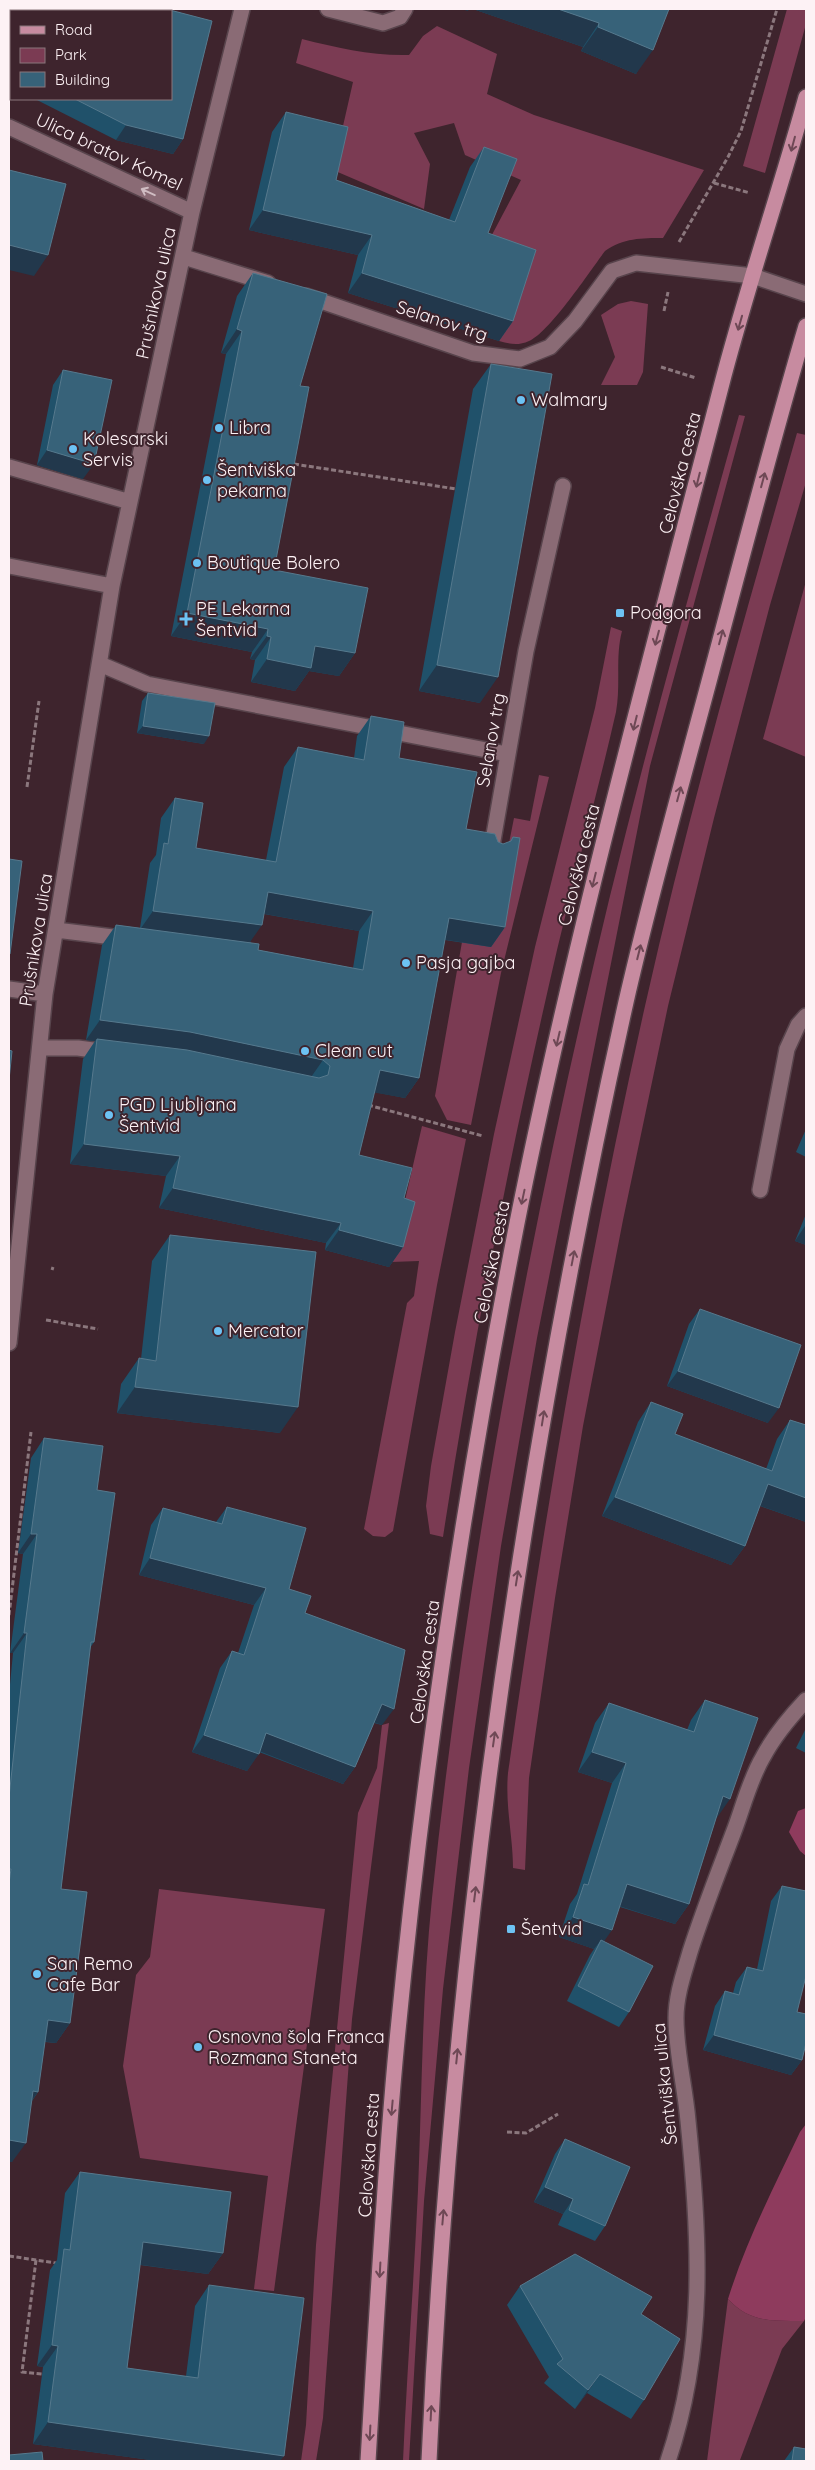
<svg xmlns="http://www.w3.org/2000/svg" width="815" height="2470" font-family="Quicksand,sans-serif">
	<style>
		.green { fill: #7b3b53 }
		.forest { fill: #8e3b5d }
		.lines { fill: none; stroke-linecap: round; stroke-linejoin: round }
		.minor-casing { stroke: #58444c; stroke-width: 18 }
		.major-casing { stroke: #58444c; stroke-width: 18 }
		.path { stroke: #8b777d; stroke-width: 3; stroke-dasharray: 5 2.5; stroke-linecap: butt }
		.minor { stroke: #8a6b75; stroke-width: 15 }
		.major { stroke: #c78ba0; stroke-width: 15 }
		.wall { fill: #20516a; fill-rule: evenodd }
		.shaded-wall { fill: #22384c }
		.building { fill: #376279; stroke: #56798d }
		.oneway { stroke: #6e4855 }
		.oneway2 { stroke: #cfbcc2 }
		.poi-dot { fill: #6dc2f3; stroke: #3e242d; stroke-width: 2 }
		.labels { text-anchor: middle; stroke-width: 4; stroke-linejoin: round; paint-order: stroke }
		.street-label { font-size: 18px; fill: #fdf2f5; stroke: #3e242d }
		.poi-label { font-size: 18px; fill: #fdf2f5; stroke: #3e242d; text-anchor: start }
	</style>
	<rect width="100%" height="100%" fill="#3e242d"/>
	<!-- green -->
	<path class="green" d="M 787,9 L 806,9 L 806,24 L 765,173 L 743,166 Z
		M 437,26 L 497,54 L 487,94 L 534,115 L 704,170 L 663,238 C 642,238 623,238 605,251 C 590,271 549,333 529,341 C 518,346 510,344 499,341 L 524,264 L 485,248 L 521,180 L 465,155 L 454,123 L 414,133 L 430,164 L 424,209 L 333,170 L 353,82 L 296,63 L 302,39 C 338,48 372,56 409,55 L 423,36 Z
		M 631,301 L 648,304 L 643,372 L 637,385 L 601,385 L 615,357 L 601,315 L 618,304 Z
		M 739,415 L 745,416 L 650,766 L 537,1338 L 501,1546 L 469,1768 L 443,1989 L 424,2201 L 409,2461 L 403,2461 C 407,2371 414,2280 418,2190 C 422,2092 422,1995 432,1898 C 467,1563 530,1227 609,900 C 649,737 694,576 739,415 Z
		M 797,433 L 806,435 L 806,482 L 770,605 L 714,818 L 668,1006 L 623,1220 L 583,1426 L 555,1598 L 529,1778 L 525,1870 L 513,1868 C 513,1837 505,1805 508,1773 C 544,1516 588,1260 645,1006 C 688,814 743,623 797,433 Z
		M 806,581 L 806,757 L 763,739 Z
		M 611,627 L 622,631 C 615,658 621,684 616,712 C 598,791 576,870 557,950 C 512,1144 473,1340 443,1537 L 430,1534 L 426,1506 L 431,1466 L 455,1332 L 494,1134 L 535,947 L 595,708 Z
		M 539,775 L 549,777 L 501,973 L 471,1125 L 447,1120 L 435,1096 L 462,942 L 506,858 L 514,818 L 530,821 Z
		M 422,1126 L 466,1139 L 437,1285 L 393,1531 L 385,1537 L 373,1536 L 364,1529 L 407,1303 L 414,1296 L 419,1261 L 391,1262 Z
		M 389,1723 L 352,2019 L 323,2418 L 316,2461 L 301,2461 L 306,2425 L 316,2245 L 358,1813 L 377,1768 L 382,1725 Z
		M 159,1889 L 325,1909 L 274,2291 L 254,2289 L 268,2176 L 140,2158 L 123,2066 L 136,1975 L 150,1957 Z
		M 728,2299 C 750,2323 773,2321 804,2321 L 782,2349 L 740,2460 L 707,2461 Z"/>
	<!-- forest -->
	<path class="forest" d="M 806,1808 L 806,1856 L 800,1851 L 789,1832 L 798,1811 Z
		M 806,2124 L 806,2317 L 804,2321 C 773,2321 750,2323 728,2299 C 746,2241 774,2187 800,2132 Z"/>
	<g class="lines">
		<defs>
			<path id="minor" d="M 328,9 L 383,23 L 400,17 L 405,9
				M 9,127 L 192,212
				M 184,257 L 268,283
				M 306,296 L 473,353 L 520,359 L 550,347 L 575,321 L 612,271 L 636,263 L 753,276 L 806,294
				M 9,467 L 130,502
				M 9,566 L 112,586
				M 100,664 L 147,684 L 507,754
				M 491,852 L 526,651 L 563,486
				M 56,930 L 129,939
				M 9,989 L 45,994
				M 40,1048 L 78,1048 L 108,1052
				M 760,1190 L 787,1049 L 798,1025 L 806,1016
				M 9,1343 L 45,994 L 112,586 L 192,212 L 242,9
				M 668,2461 C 706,2348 700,2238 688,2121 C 685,2086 676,2053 676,2018 C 676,1995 684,1973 690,1952 C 703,1911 719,1871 734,1831 C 743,1807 750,1779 763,1757 C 774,1736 790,1717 806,1700"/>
			<path id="major" d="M 368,2461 C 376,2328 383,2195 395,2062 C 421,1782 463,1500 517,1223 C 573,942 649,665 721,387 C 746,290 779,194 806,97
				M 429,2461 C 451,1970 519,1482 626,1002 C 651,892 682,783 711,674 C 742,558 772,441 806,326"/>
		</defs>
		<!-- minor casing -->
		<use href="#minor" class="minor-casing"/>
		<!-- major casing -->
		<use href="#major" class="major-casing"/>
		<!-- path -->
		<path class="path" d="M 714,183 L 750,193
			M 679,242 L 728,157 L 741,131 L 777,9
			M 664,311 L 668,292
			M 661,367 L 696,378
			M 294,464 L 456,489
			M 27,787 L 39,701
			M 368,1105 L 483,1136
			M 52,1270 L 53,1267
			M 46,1320 L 98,1329
			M 9,1615 L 31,1432
			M 507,2132 L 526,2133 L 558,2114
			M 9,2256 L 56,2263
			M 36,2260 L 22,2372 L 42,2374"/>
		<!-- minor -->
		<use href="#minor" class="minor"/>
		<!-- major -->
		<use href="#major" class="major"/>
	</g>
	<!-- wall -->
	<path class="wall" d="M 162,9 L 166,9 L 212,21 L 183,139 L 173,154 L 116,140 L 35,99 L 171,99 L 171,11 L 160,11 Z
		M 473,9 L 669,9 L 636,74 L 581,51 L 583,47 Z
		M 11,68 L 11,87 L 9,85 L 9,73 Z
		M 286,112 L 336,180 L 449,220 L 470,167 L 484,147 L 488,233 L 513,321 L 499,341 L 348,293 L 358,255 L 249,230 L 272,132 Z
		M 253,273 L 300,386 L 274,570 L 355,653 L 339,676 L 309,671 L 295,691 L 251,682 L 255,660 L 250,659 L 252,652 L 171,636 L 226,354 L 221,353 L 237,296 Z
		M 491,364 L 480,703 L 419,691 L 473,389 Z
		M 63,370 L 83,479 L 37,465 L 53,385 Z
		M 148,693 L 204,744 L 137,733 L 142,701 Z
		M 371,716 L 399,758 L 466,829 L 503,844 L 510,842 L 513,837 L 505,927 L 491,947 L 445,940 L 419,1078 L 405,1098 L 374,1092 L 359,1155 L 404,1198 L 403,1247 L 389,1267 L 325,1250 L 326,1243 L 159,1208 L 166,1176 L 70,1164 L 83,1059 L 95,1041 L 86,1040 L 102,945 L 116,925 L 140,928 L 150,863 L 156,855 L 161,818 L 175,798 L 196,848 L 266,860 L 284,767 L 298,747 L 354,758 L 357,736 ZM 264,914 L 359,931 L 353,968 L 258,950 L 250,942 Z
		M 806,1129 L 806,1157 L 796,1152 Z
		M 806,1214 L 806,1245 L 795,1241 Z
		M 170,1235 L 280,1433 L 117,1413 L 121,1384 L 139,1358 L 141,1359 L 152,1261 Z
		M 700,1309 L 768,1423 L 667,1386 L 689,1324 Z
		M 651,1402 L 675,1434 L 766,1469 L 777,1439 L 790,1420 L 806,1425 L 806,1522 L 760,1506 L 745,1546 L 731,1565 L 602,1516 L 638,1422 Z
		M 44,1438 L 97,1490 L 94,1642 L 90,1648 L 61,1889 L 70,2023 L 56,2043 L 45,2042 L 38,2092 L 32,2101 L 12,2162 L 9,2162 L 9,1695 L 13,1653 L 10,1653 L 23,1554 L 18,1553 L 31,1458 Z
		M 227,1507 L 289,1589 L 382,1725 L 374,1723 L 355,1767 L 343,1784 L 259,1752 L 247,1771 L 192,1752 L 220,1668 L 232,1651 L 238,1653 L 254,1605 L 139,1575 L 151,1525 L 163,1508 L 216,1522 Z
		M 705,1700 L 716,1819 L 689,1904 L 675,1924 L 620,1907 L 604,1941 L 629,2012 L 619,2027 L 567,2001 L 590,1955 L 594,1949 L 559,1937 L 570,1904 L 577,1894 L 612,1783 L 578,1772 L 595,1723 L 609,1703 L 687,1730 L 691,1720 Z
		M 806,1728 L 806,1753 L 796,1748 Z
		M 782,1886 L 802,2060 L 791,2075 L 703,2050 L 715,2006 L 725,1991 L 733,1993 L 736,1982 L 747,1967 L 757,1969 L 771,1901 Z
		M 565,2139 L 605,2226 L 595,2241 L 558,2225 L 563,2214 L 534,2202 L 555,2154 Z
		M 80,2172 L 223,2253 L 208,2274 L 140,2265 L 127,2368 L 186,2376 L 195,2306 L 209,2285 L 280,2461 L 158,2461 L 33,2444 L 43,2367 L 37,2366 L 50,2270 L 57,2260 L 65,2193 Z
		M 520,2286 L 641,2314 L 644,2400 L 631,2419 L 587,2393 L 575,2409 L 544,2383 L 549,2377 L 507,2305 Z
		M 794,2447 L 806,2461 L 784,2461 Z"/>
	<!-- shaded-wall -->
	<path class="shaded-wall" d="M 461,9 L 469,9 L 468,11 Z
		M 473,9 L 558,9 L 599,23 L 583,47 Z
		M 598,27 L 653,50 L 636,74 L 581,51 Z
		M 126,125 L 183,139 L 173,154 L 116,140 Z
		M 263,210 L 372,235 L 358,255 L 249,230 Z
		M 9,245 L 48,255 L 34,276 L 9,270 Z
		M 362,273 L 513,321 L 499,341 L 348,293 Z
		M 237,329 L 242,331 L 226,354 L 221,353 Z
		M 47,450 L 94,464 L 83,479 L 37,465 Z
		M 187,613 L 268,629 L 252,652 L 171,636 Z
		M 267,636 L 271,637 L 255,660 L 250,659 Z
		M 315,646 L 355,653 L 339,676 L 309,671 L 295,691 L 251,682 L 267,659 Z
		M 437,665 L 498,677 L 480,703 L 419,691 Z
		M 143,726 L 209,736 L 204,744 L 137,733 Z
		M 268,892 L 373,911 L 359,931 L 254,912 Z
		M 153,911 L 262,925 L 248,945 L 139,931 Z
		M 449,918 L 505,927 L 491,947 L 435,938 Z
		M 100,1020 L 190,1032 L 323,1060 L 309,1080 L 97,1039 L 95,1041 L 86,1040 Z
		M 380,1070 L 419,1078 L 405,1098 L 366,1091 Z
		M 84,1144 L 180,1156 L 166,1176 L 70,1164 Z
		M 173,1188 L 341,1223 L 326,1243 L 159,1208 Z
		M 805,1226 L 806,1226 L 806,1245 L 795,1241 Z
		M 339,1230 L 403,1247 L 389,1267 L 325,1250 Z
		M 678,1371 L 779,1408 L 768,1423 L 667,1386 Z
		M 135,1387 L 298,1407 L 280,1433 L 117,1413 Z
		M 768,1484 L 806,1498 L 806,1522 L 755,1504 Z
		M 615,1497 L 745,1546 L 731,1565 L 602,1516 Z
		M 31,1534 L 37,1534 L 23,1554 L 18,1553 Z
		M 150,1558 L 266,1588 L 254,1605 L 139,1575 Z
		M 24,1633 L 27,1633 L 13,1653 L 10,1653 Z
		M 382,1704 L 394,1709 L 382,1725 L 370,1721 Z
		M 266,1733 L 355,1767 L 343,1784 L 254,1749 Z
		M 204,1735 L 259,1754 L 247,1771 L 192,1752 Z
		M 592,1752 L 626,1763 L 612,1783 L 578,1772 Z
		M 723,1796 L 730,1799 L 716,1819 L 708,1817 Z
		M 627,1884 L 689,1904 L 675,1924 L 613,1904 Z
		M 573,1917 L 612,1930 L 598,1950 L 601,1940 L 594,1949 L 559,1937 Z
		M 48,2020 L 70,2023 L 56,2043 L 34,2040 Z
		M 714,2035 L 802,2060 L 791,2075 L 703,2050 Z
		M 33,2091 L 38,2092 L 24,2111 Z
		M 9,2140 L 26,2143 L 12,2162 L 9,2162 Z
		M 545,2187 L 573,2199 L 563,2214 L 534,2202 Z
		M 143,2242 L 223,2253 L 208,2274 L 128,2263 Z
		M 52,2345 L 58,2346 L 43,2367 L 37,2366 Z
		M 600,2374 L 587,2393 L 575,2409 L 588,2390 Z
		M 48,2422 L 284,2456 L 280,2461 L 158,2461 L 33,2444 Z"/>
	<!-- building -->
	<path class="building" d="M 163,9 L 166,9 L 212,21 L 183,139 L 126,125 L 75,99 L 171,99 L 171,11 L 162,11 Z
		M 558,9 L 669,9 L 653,50 L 598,27 L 599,23 Z
		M 286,112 L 348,127 L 336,180 L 455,222 L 484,147 L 517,159 L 488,233 L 536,250 L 513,321 L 362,273 L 372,235 L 263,210 Z
		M 9,170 L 66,184 L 48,255 L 9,245 Z
		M 253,273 L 327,294 L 300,386 L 309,387 L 274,570 L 368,588 L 355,653 L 315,646 L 311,668 L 267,659 L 271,637 L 267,636 L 268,629 L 187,613 L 242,331 L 237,329 Z
		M 491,364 L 552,374 L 498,677 L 437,665 Z
		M 63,370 L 112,380 L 94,464 L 47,450 Z
		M 148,693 L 215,703 L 209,736 L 143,726 Z
		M 371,716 L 404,722 L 399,758 L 477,772 L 466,829 L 495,834 L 498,842 L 503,844 L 511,841 L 513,837 L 520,838 L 505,927 L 449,918 L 419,1078 L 380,1070 L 359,1155 L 412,1168 L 404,1198 L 415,1202 L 403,1247 L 339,1230 L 341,1223 L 173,1188 L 180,1156 L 84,1144 L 97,1039 L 187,1050 L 319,1078 L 328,1075 L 330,1066 L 323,1060 L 190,1032 L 100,1020 L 116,925 L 259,944 L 258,950 L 363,970 L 373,911 L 268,892 L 262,925 L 153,911 L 164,843 L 168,844 L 175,798 L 203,803 L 196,848 L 276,862 L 298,747 L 364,760 Z
		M 9,859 L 22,861 L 10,954 L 9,953 Z
		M 9,1050 L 12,1051 L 9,1080 Z
		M 170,1235 L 316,1252 L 298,1407 L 135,1387 L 139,1358 L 156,1361 Z
		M 700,1309 L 801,1345 L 779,1408 L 678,1371 Z
		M 651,1402 L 683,1414 L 675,1434 L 772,1471 L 790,1420 L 806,1425 L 806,1498 L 768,1484 L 745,1546 L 615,1497 Z
		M 44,1438 L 103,1446 L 97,1490 L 115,1493 L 94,1642 L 91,1642 L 61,1889 L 87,1892 L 70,2023 L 48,2020 L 38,2092 L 33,2091 L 26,2143 L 9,2140 L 9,1883 L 11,1869 L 9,1869 L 9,1797 L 27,1633 L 24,1633 L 37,1534 L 31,1534 Z
		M 227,1507 L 306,1528 L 289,1589 L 311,1596 L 305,1613 L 405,1650 L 394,1709 L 382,1704 L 355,1767 L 266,1733 L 259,1754 L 204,1735 L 232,1651 L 244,1655 L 266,1588 L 150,1558 L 163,1508 L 222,1524 Z
		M 705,1700 L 758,1718 L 730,1799 L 723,1796 L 689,1904 L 627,1884 L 612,1930 L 573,1917 L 584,1884 L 588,1885 L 626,1763 L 592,1752 L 609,1703 L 694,1732 Z
		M 782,1886 L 806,1891 L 806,1976 L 797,2012 L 806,2014 L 806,2043 L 802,2060 L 714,2035 L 725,1991 L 739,1995 L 747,1967 L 763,1971 Z
		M 601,1940 L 653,1966 L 629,2012 L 578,1986 Z
		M 565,2139 L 630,2167 L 605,2226 L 569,2210 L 573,2199 L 545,2187 Z
		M 80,2172 L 231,2192 L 223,2253 L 143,2242 L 127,2368 L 198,2378 L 209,2285 L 304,2298 L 284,2456 L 48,2422 L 58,2346 L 52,2345 L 64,2249 L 70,2250 Z
		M 575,2254 L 652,2297 L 641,2314 L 680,2339 L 644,2400 L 600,2374 L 588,2390 L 557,2364 L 563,2359 L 520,2286 Z
		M 794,2447 L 806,2449 L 806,2461 L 792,2461 Z
		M 42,2452 L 43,2461 L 9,2461 L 9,2455 Z"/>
	<!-- one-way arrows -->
	<defs><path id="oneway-shaft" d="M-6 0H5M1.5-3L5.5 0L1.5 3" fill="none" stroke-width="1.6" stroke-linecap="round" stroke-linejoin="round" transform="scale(1.25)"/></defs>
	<g class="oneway">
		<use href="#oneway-shaft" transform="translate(793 144) rotate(105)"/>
		<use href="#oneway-shaft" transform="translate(740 323) rotate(106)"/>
		<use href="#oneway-shaft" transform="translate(698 480) rotate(104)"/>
		<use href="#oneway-shaft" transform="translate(763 480) rotate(-75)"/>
		<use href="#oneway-shaft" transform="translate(721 637) rotate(-75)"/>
		<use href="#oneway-shaft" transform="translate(657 638) rotate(105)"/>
		<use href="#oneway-shaft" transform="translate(635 723) rotate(104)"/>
		<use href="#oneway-shaft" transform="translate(679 794) rotate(-75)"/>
		<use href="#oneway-shaft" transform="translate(594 880) rotate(104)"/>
		<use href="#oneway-shaft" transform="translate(639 952) rotate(-76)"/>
		<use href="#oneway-shaft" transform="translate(558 1039) rotate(103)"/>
		<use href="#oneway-shaft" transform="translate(523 1197) rotate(102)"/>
		<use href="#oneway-shaft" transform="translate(573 1258) rotate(-79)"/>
		<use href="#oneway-shaft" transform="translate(543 1418) rotate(-81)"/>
		<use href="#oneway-shaft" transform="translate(517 1578) rotate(-81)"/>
		<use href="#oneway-shaft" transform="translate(494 1739) rotate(-82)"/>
		<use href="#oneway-shaft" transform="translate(475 1894) rotate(-83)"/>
		<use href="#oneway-shaft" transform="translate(457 2056) rotate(-84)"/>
		<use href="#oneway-shaft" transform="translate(392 2108) rotate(95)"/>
		<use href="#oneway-shaft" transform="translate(443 2217) rotate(-85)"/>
		<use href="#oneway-shaft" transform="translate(380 2270) rotate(93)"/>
		<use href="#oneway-shaft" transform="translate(431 2413) rotate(-87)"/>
		<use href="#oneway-shaft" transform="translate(370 2433) rotate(93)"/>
	</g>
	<use class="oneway2" href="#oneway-shaft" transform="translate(148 192) rotate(-155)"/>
	<!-- markers -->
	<g class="poi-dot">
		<circle cx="521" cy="400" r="5"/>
		<circle cx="219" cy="428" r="5"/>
		<circle cx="73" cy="449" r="5"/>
		<circle cx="207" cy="480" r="5"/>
		<circle cx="197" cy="563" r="5"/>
		<rect x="615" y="608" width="10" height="10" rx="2.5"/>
		<path d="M183.5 611.5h5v5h5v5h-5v5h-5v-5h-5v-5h5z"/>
		<circle cx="406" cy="963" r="5"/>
		<circle cx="305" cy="1051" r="5"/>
		<circle cx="109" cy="1115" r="5"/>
		<circle cx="218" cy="1331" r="5"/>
		<rect x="506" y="1924" width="10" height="10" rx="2.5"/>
		<circle cx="37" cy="1974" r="5"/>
		<circle cx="198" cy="2047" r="5"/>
	</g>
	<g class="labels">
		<!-- street labels -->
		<g class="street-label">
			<text transform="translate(109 152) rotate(25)" y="6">Ulica bratov Komel</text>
			<text transform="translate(156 293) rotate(-78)" y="6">Prušnikova ulica</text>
			<text transform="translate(442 321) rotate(18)" y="6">Selanov trg</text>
			<text transform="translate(680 473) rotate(-76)" y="6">Celovška cesta</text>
			<text transform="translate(491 740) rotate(-80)" y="6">Selanov trg</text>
			<text transform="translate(579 865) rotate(-76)" y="6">Celovška cesta</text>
			<text transform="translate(36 940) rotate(-81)" y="6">Prušnikova ulica</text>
			<text transform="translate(492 1262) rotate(-79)" y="6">Celovška cesta</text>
			<text transform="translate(425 1662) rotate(-82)" y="6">Celovška cesta</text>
			<text transform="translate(665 2084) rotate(-96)" y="6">Šentviška ulica</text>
			<text transform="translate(369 2155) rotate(-86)" y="6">Celovška cesta</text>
		</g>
		<!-- poi labels -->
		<g class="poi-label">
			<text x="531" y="406">Walmary</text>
			<text x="229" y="434">Libra</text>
			<text x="83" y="445">Kolesarski<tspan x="83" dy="21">Servis</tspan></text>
			<text x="217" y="476">Šentviška<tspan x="217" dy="21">pekarna</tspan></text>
			<text x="207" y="569">Boutique Bolero</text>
			<text x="196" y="615">PE Lekarna<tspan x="196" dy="21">Šentvid</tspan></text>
			<text x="630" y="619">Podgora</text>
			<text x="416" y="969">Pasja gajba</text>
			<text x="315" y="1057">Clean cut</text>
			<text x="119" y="1111">PGD Ljubljana<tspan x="119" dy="21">Šentvid</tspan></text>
			<text x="228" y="1337">Mercator</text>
			<text x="521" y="1935">Šentvid</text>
			<text x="47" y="1970">San Remo<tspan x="47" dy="21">Cafe Bar</tspan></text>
			<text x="208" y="2043">Osnovna šola Franca<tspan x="208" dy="21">Rozmana Staneta</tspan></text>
		</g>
	</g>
	<!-- border -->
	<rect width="815" height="2470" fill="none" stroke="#fdf2f5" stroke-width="20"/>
	<!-- legend -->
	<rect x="10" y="10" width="162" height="90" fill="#3e242d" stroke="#8a767d"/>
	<rect x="20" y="26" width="25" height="8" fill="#c78ba0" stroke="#8a767d"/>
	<text x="55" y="35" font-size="15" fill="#fdf2f5">Road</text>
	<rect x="20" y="48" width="25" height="15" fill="#7b3b53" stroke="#8a767d"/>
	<text x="55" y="60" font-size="15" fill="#fdf2f5">Park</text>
	<rect x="20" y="72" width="25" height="15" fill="#376279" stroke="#8a767d"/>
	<text x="55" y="85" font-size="15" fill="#fdf2f5">Building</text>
</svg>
